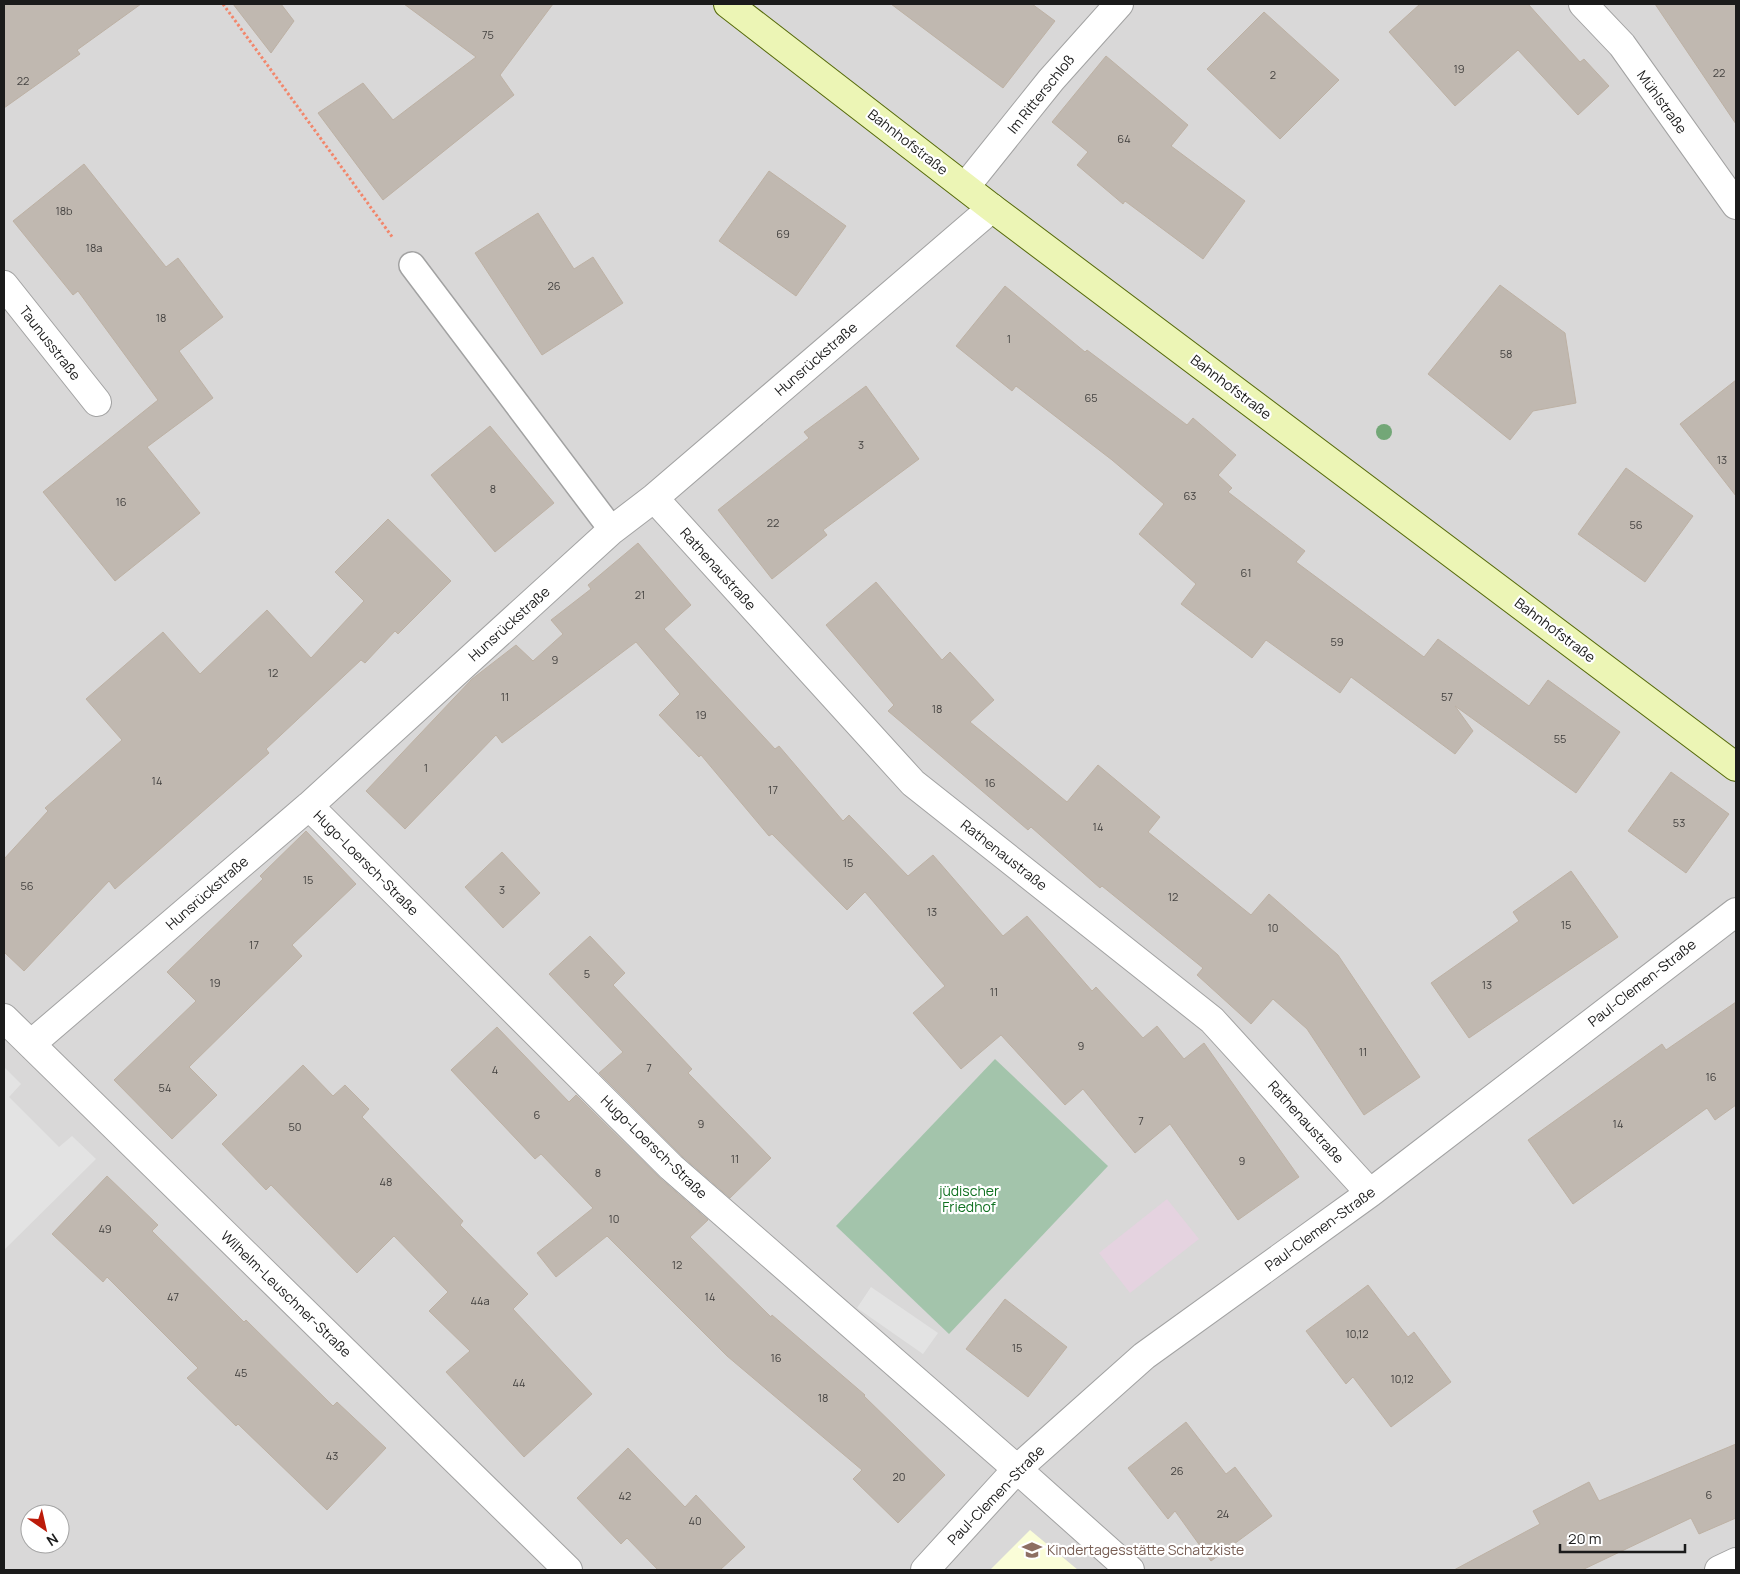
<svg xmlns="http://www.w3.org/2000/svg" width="1740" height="1574" font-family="Manrope,sans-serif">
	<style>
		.residential { fill: #d9d8d8; fill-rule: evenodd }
		.industrial { fill: #e5d3e0 }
		.education { fill: #fafdd8 }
		.cemetery { fill: #a3c4ab }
		.parking { fill: #e3e3e3 }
		.building { fill: #c0b8b0; stroke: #bdb1a4 }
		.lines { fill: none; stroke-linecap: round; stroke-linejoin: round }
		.lane-casing { stroke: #a2a2a2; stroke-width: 28 }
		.street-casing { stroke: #a2a2a2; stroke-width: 30 }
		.secondary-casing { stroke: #566a0a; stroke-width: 30 }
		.path { stroke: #f2866b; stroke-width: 3; stroke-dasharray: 2.5 2.5; stroke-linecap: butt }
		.lane { stroke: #fff; stroke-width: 25 }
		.street { stroke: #fff; stroke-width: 28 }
		.secondary { stroke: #ecf5b5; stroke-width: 28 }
		.tree { fill: #73a777 }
		.labels { text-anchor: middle; stroke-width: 4.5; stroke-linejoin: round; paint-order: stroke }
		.number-label { font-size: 11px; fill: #444240 }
		.street-label { font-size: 14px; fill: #1b1b1b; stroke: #fff }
		.park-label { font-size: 14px; fill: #107121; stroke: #fff }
		.education-label { font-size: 14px; fill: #785e54; stroke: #fff; text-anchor: start }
	</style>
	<rect width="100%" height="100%" fill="#ece9e0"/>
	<!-- residential -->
	<path class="residential" d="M 4,4 L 1736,4 L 1736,1570 L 4,1570 ZM 30,1514 L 60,1514 L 60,1544 L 30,1544 Z"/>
	<!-- industrial -->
	<path class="industrial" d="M 1167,1199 L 1199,1239 L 1130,1293 L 1099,1253 Z"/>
	<!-- education -->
	<path class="education" d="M 1030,1530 L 1078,1570 L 990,1570 Z"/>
	<!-- cemetery -->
	<path class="cemetery" d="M 995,1059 L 1108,1166 L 949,1334 L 836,1226 Z"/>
	<!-- parking -->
	<path class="parking" d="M 4,1067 L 21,1084 L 9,1097 L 59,1147 L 72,1136 L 96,1159 L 4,1250 Z
		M 871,1287 L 938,1333 L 923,1354 L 857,1308 Z"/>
	<!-- building -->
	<path class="building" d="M 4,4 L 141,4 L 77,50 L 80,54 L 4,108 Z
		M 233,4 L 281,4 L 294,21 L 271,53 Z
		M 404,4 L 553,4 L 500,75 L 514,95 L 383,200 L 318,113 L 363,83 L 393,120 L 476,57 Z
		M 891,4 L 1032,4 L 1055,21 L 1003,88 Z
		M 1420,4 L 1528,4 L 1580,62 L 1584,59 L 1609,86 L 1578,115 L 1518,50 L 1455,106 L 1389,32 Z
		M 1655,4 L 1736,4 L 1736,124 Z
		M 1264,12 L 1339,80 L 1280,139 L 1207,69 Z
		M 1106,56 L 1188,125 L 1171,146 L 1245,201 L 1203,259 L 1125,201 L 1123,204 L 1077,165 L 1088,152 L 1052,122 Z
		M 84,164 L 166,267 L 178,258 L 223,317 L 179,351 L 213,398 L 147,447 L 200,513 L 115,581 L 43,492 L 158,400 L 78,291 L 73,295 L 13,221 Z
		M 769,171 L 846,226 L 796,296 L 719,241 Z
		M 538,213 L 574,269 L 593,257 L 623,303 L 542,355 L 475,253 Z
		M 1500,285 L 1565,333 L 1576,403 L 1533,411 L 1510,440 L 1428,374 Z
		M 1005,286 L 1085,352 L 1087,350 L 1187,425 L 1193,418 L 1236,455 L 1218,475 L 1232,488 L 1228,492 L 1305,551 L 1296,562 L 1424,657 L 1438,639 L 1529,706 L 1548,680 L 1620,732 L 1576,793 L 1455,706 L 1473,731 L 1455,754 L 1351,677 L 1340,693 L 1266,640 L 1252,658 L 1181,604 L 1196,584 L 1139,534 L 1164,504 L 1112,460 L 1016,386 L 1012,391 L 956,346 Z
		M 1736,380 L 1736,496 L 1680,424 Z
		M 866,386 L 919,459 L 823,530 L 827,535 L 772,579 L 718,510 L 809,438 L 804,432 Z
		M 490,426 L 554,503 L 495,552 L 431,475 Z
		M 1626,468 L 1693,516 L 1645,582 L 1578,534 Z
		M 388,519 L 451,581 L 398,634 L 395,631 L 365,663 L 361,660 L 266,749 L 269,753 L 115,889 L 109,881 L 24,971 L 4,952 L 4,859 L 48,811 L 45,808 L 122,740 L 86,699 L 163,632 L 200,674 L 267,610 L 311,658 L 364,601 L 335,572 Z
		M 638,543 L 691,605 L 664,629 L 775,749 L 779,746 L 843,821 L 849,815 L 908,876 L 933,855 L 1003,936 L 1027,916 L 1092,991 L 1096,987 L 1143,1038 L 1157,1026 L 1184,1059 L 1204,1043 L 1299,1177 L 1238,1220 L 1170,1124 L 1135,1153 L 1083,1089 L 1065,1105 L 1001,1035 L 961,1069 L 913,1013 L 945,986 L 865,892 L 847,910 L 772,834 L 769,836 L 701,755 L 699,757 L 659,715 L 680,694 L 636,642 L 502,743 L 496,735 L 405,829 L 366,791 L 472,679 L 516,645 L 533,661 L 563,634 L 551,620 L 591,589 L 588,585 Z
		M 876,582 L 942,660 L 950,652 L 994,700 L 970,722 L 1067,802 L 1098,765 L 1160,817 L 1148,832 L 1251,915 L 1269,894 L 1338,955 L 1420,1077 L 1364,1115 L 1307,1029 L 1273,999 L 1251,1024 L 1197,975 L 1203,968 L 1102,886 L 1100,888 L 1031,827 L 1028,830 L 888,711 L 894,705 L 826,625 Z
		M 1671,772 L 1729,814 L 1686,873 L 1628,831 Z
		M 306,831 L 356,884 L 292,945 L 302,956 L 189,1067 L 217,1095 L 172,1139 L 114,1080 L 196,1001 L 167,972 L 263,879 L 260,876 Z
		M 502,852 L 540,893 L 503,928 L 465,887 Z
		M 1571,871 L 1618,937 L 1469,1038 L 1431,983 L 1519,921 L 1513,912 Z
		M 590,936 L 625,973 L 613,985 L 692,1069 L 688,1073 L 771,1158 L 730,1198 L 682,1156 L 599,1073 L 623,1052 L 549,974 Z
		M 1736,1002 L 1736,1105 L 1715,1120 L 1707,1108 L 1573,1204 L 1528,1140 L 1662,1044 L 1666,1050 Z
		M 497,1027 L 569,1102 L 576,1095 L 660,1178 L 708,1220 L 690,1237 L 771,1317 L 772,1315 L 865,1395 L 864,1396 L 945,1475 L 898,1523 L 853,1479 L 862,1470 L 727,1356 L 607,1236 L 556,1277 L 537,1253 L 593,1208 L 541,1154 L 535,1159 L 451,1070 Z
		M 303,1065 L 333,1096 L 345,1085 L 369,1109 L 362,1117 L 463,1221 L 460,1225 L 528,1294 L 513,1309 L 592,1394 L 524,1457 L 446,1372 L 470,1351 L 429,1311 L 448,1292 L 394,1236 L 357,1273 L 271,1185 L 266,1190 L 222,1144 Z
		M 107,1176 L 158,1225 L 152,1231 L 244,1322 L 246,1320 L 333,1406 L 337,1402 L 386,1448 L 327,1510 L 238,1424 L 236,1426 L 187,1378 L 198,1368 L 107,1277 L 103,1282 L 52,1234 Z
		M 1368,1285 L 1408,1337 L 1414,1332 L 1451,1382 L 1391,1427 L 1353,1377 L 1346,1384 L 1306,1331 Z
		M 1005,1299 L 1067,1347 L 1028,1397 L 966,1349 Z
		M 1186,1422 L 1226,1474 L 1235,1467 L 1272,1516 L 1211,1561 L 1175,1511 L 1168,1519 L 1128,1468 Z
		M 1736,1444 L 1736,1518 L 1699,1534 L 1691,1518 L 1582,1570 L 1454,1570 L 1540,1524 L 1533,1511 L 1589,1482 L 1599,1501 Z
		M 628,1448 L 685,1507 L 696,1495 L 745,1547 L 720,1570 L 658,1570 L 627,1538 L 621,1544 L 577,1498 Z"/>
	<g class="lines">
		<defs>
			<path id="lane" d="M 412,265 L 612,530"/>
			<path id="street" d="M 1583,4 L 1622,45 L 1736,205
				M 966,186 L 1051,80 L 1119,4
				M 4,285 L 97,402
				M 654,498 L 913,783 L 1212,1020 L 1370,1193
				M 309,806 L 671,1167 L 1017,1469 L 1130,1570
				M 4,1018 L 568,1570
				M 31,1044 L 309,806 L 612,530 L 654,498 L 992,208
				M 925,1570 L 1017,1469 L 1144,1356 L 1370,1193 L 1736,912
				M 1719,1570 L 1736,1562"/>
			<path id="secondary" d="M 728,4 L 992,208 L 1736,767"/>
		</defs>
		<!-- lane casing -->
		<use href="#lane" class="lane-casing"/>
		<!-- street casing -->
		<use href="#street" class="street-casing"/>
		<!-- secondary casing -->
		<use href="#secondary" class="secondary-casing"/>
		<!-- path -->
		<path class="path" d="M 223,4 L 393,238"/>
		<!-- lane -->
		<use href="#lane" class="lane"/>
		<!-- street -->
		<use href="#street" class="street"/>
		<!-- secondary -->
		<use href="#secondary" class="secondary"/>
	</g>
	<!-- trees -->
	<circle class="tree" cx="1384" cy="432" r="8"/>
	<!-- icons -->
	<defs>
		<symbol id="school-bare" viewBox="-9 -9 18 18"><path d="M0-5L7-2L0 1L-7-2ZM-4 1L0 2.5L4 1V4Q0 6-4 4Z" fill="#8d6e63" stroke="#fff" stroke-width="2.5" paint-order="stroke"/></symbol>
	</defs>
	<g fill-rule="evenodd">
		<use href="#school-bare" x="1018" y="1536" width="28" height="28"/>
	</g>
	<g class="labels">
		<!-- number labels -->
		<g class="number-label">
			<text x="488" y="39">75</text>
			<text x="1459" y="73">19</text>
			<text x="1719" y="77">22</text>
			<text x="1273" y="79">2</text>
			<text x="23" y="85">22</text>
			<text x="1124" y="143">64</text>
			<text x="64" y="215">18b</text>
			<text x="783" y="238">69</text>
			<text x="94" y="252">18a</text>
			<text x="554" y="290">26</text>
			<text x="161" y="322">18</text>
			<text x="1009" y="343">1</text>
			<text x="1506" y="358">58</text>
			<text x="1091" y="402">65</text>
			<text x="861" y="449">3</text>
			<text x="1722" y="464">13</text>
			<text x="493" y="493">8</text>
			<text x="1190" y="500">63</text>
			<text x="121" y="506">16</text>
			<text x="773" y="527">22</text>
			<text x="1636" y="529">56</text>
			<text x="1246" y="577">61</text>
			<text x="640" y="599">21</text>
			<text x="1337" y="646">59</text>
			<text x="555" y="664">9</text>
			<text x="273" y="677">12</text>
			<text x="505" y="701">11</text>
			<text x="1447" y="701">57</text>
			<text x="937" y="713">18</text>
			<text x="701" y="719">19</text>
			<text x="1560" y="743">55</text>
			<text x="426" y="772">1</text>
			<text x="157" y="785">14</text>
			<text x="990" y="787">16</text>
			<text x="773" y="794">17</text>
			<text x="1679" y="827">53</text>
			<text x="1098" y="831">14</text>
			<text x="848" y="867">15</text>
			<text x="308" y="884">15</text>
			<text x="27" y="890">56</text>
			<text x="502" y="894">3</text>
			<text x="1173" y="901">12</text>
			<text x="932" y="916">13</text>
			<text x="1566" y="929">15</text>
			<text x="1273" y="932">10</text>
			<text x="254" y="949">17</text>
			<text x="587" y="978">5</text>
			<text x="215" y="987">19</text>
			<text x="1487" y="989">13</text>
			<text x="994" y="996">11</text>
			<text x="1081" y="1050">9</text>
			<text x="1363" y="1056">11</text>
			<text x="649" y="1072">7</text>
			<text x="495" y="1074">4</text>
			<text x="1711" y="1081">16</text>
			<text x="165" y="1092">54</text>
			<text x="537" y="1119">6</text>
			<text x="1141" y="1125">7</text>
			<text x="701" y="1128">9</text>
			<text x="1618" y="1128">14</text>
			<text x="295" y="1131">50</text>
			<text x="735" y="1163">11</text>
			<text x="1242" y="1165">9</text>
			<text x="598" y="1177">8</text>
			<text x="386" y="1186">48</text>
			<text x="614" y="1223">10</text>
			<text x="105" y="1233">49</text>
			<text x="677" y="1269">12</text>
			<text x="173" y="1301">47</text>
			<text x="710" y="1301">14</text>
			<text x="480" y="1305">44a</text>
			<text x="1357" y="1338">10,12</text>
			<text x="1017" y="1352">15</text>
			<text x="776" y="1362">16</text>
			<text x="241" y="1377">45</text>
			<text x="1402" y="1383">10,12</text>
			<text x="519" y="1387">44</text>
			<text x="823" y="1402">18</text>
			<text x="332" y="1460">43</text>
			<text x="1177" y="1475">26</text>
			<text x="899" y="1481">20</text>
			<text x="1709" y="1499">6</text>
			<text x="625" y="1500">42</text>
			<text x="1223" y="1518">24</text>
			<text x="695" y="1525">40</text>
		</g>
		<!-- street labels -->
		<g class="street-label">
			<text transform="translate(1041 94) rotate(-51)" y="5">Im Ritterschloß</text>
			<text transform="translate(1662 102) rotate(54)" y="5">Mühlstraße</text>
			<text transform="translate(908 142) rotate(38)" y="5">Bahnhofstraße</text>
			<text transform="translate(50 343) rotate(52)" y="5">Taunusstraße</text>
			<text transform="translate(816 359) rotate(-41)" y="5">Hunsrückstraße</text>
			<text transform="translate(1231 387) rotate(37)" y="5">Bahnhofstraße</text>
			<text transform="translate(718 569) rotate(48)" y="5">Rathenaustraße</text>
			<text transform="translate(509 624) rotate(-42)" y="5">Hunsrückstraße</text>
			<text transform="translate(1555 630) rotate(37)" y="5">Bahnhofstraße</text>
			<text transform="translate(1004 855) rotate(38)" y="5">Rathenaustraße</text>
			<text transform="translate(366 863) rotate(45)" y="5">Hugo-Loersch-Straße</text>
			<text transform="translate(207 893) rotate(-41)" y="5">Hunsrückstraße</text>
			<text transform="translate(1642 983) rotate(-38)" y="5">Paul-Clemen-Straße</text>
			<text transform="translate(1306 1122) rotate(48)" y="5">Rathenaustraße</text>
			<text transform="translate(654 1147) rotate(44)" y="5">Hugo-Loersch-Straße</text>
			<text transform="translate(1320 1229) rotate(-36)" y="5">Paul-Clemen-Straße</text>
			<text transform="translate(286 1294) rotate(44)" y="5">Wilhelm-Leuschner-Straße</text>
			<text transform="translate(996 1495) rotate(-46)" y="5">Paul-Clemen-Straße</text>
		</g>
		<!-- park labels -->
		<g class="park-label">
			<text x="969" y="1196">jüdischer<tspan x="969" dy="16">Friedhof</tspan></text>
		</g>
		<!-- education labels -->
		<g class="education-label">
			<text x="1047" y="1555">Kindertagesstätte Schatzkiste</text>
		</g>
	</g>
	<!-- border -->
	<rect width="1740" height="1574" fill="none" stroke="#1b1b1b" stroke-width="10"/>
	<!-- north arrow -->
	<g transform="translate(45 1529) rotate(146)"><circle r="24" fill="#ffffff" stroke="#a4a4a4"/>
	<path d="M0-4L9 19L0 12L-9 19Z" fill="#bc1b0a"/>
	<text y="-8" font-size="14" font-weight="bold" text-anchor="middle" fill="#1b1b1b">N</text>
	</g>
	<!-- scale -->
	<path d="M1560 1544v8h125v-8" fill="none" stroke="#1b1b1b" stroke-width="2.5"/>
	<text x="1568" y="1544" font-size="15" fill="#1b1b1b" stroke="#ffffff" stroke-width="4" paint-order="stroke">20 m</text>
</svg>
